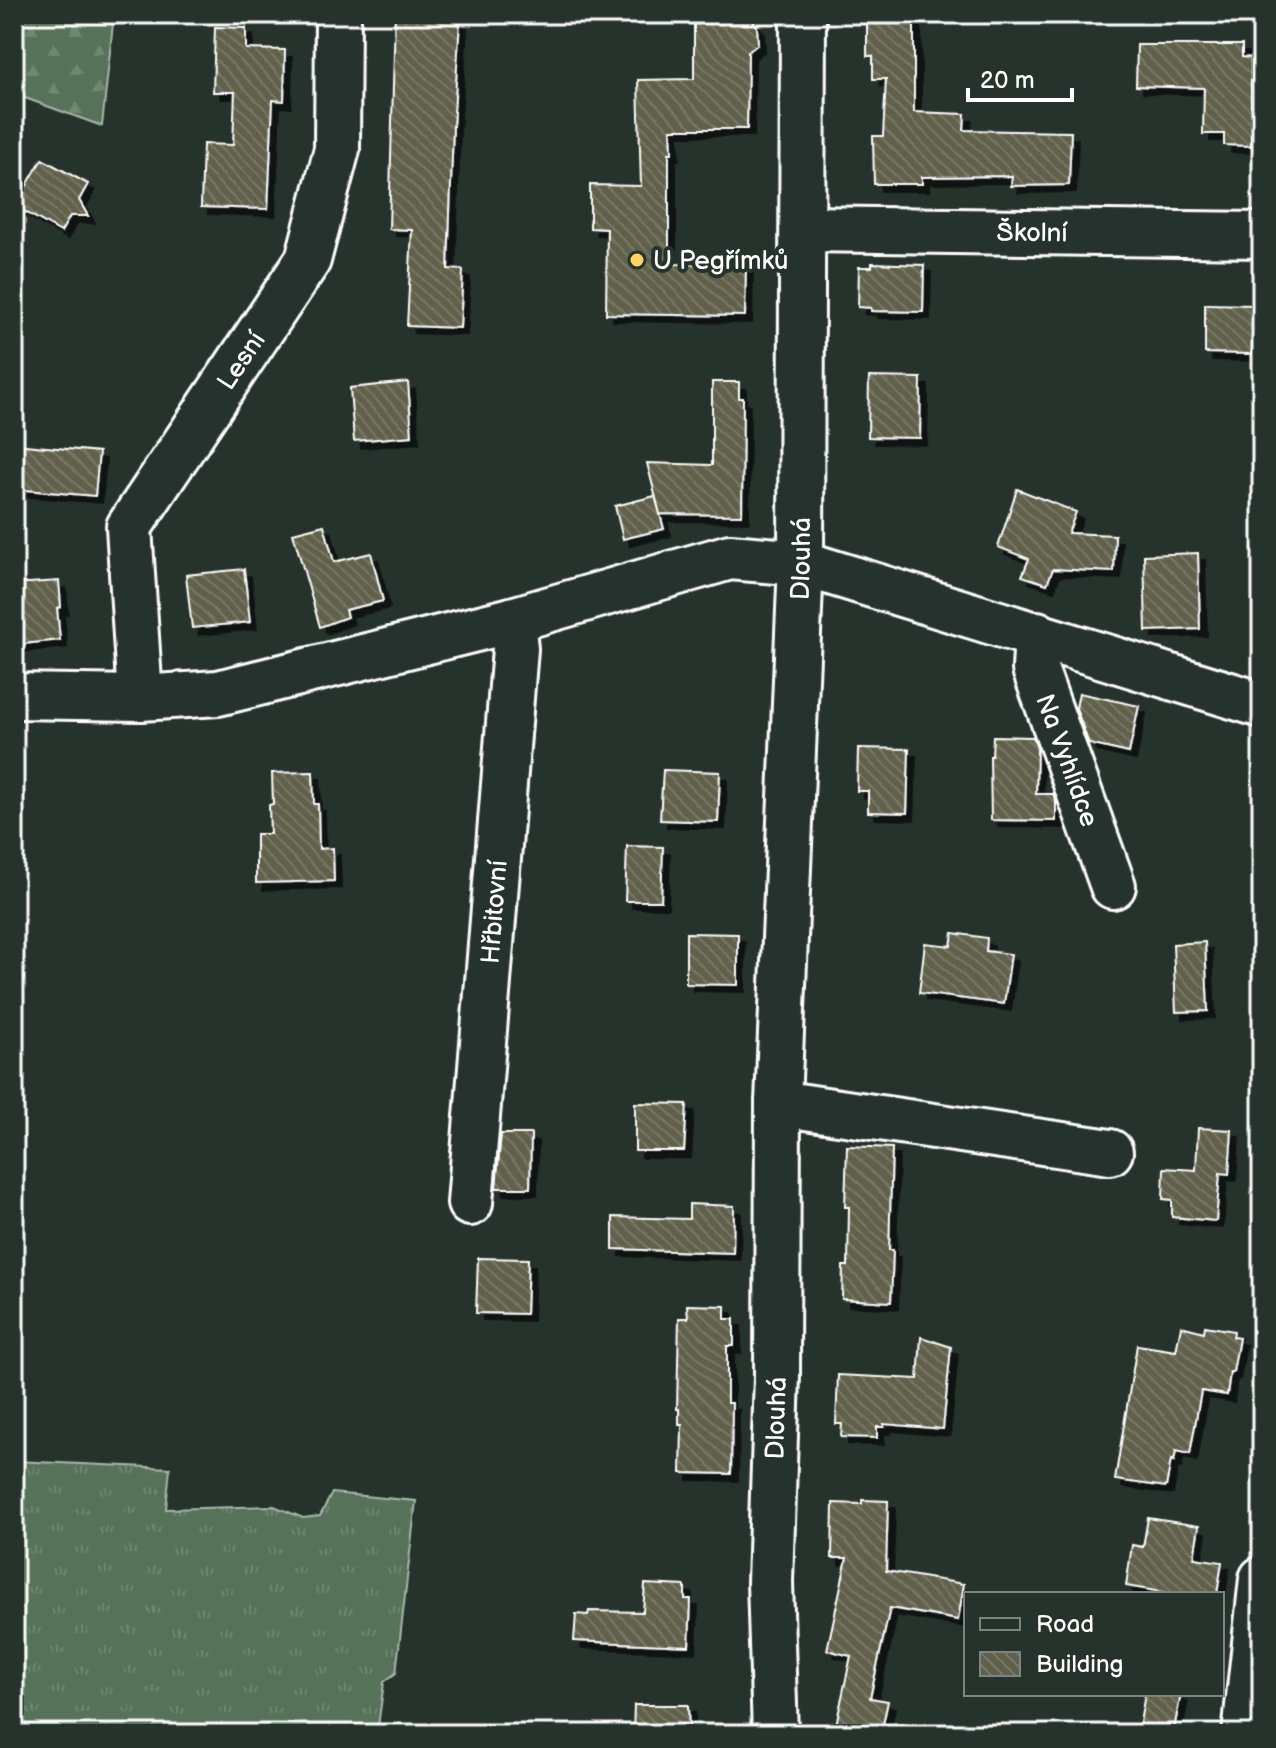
<svg xmlns="http://www.w3.org/2000/svg" width="1276" height="1748" font-family="'Balsamiq Sans',sans-serif">
	<style>
		.grass { fill: url(#grass-tufts); stroke: #aab8ac; stroke-width: 2 }
		.forest { fill: url(#forest-firs); stroke: #aab8ac; stroke-width: 2 }
		.building { fill: url(#building-back-hatch); stroke: #fff; stroke-width: 2; filter: url(#shadow) }
		.lines { fill: none; stroke-linecap: round; stroke-linejoin: round }
		.minor-casing { stroke: #fff; stroke-width: 50 }
		.minor { stroke: #26332d; stroke-width: 44 }
		.poi-dot { fill: #ffd166; stroke: #26332d; stroke-width: 3 }
		.labels { text-anchor: middle; stroke-width: 8; stroke-linejoin: round; paint-order: stroke }
		.street-label { font-size: 26px; fill: #fff; stroke: #26332d }
		.poi-label { font-size: 26px; fill: #fff; stroke: #26332d; text-anchor: start }
	</style>
	<defs>
		<pattern id="grass-tufts" width="24" height="20" patternUnits="userSpaceOnUse" patternTransform="scale(2)"><rect width="24" height="20" fill="#567259"/><path d="M3 7l-1-3M5 7V3M7 7l1-3M15 17l-1-3M17 17v-4M19 17l1-3" fill="none" stroke="#6f8772"/></pattern>
		<pattern id="forest-firs" width="22" height="20" patternUnits="userSpaceOnUse" patternTransform="scale(2)"><rect width="22" height="20" fill="#567259"/><path d="M5 1l3.5 6h-7zM16 11l3.5 6h-7z" fill="#6f8772"/></pattern>
		<pattern id="building-back-hatch" width="6" height="6" patternUnits="userSpaceOnUse" patternTransform="scale(2)"><rect width="6" height="6" fill="#61604c"/><path d="M-1 5l2 2M0 0l6 6M5-1l2 2" fill="none" stroke="#797867"/></pattern>
		<filter id="shadow"><feDropShadow dx="7" dy="7" stdDeviation="0" flood-color="#0009"/></filter>
	</defs>
	<rect width="100%" height="100%" fill="#26332d"/>
	<filter id="ink" filterUnits="userSpaceOnUse"><feTurbulence type="fractalNoise" baseFrequency=".0125" numOctaves="2"/><feDisplacementMap in="SourceGraphic" scale="16" xChannelSelector="R" yChannelSelector="G"/><feConvolveMatrix kernelMatrix="1 2 1 2 8 2 1 2 1" color-interpolation-filters="sRGB"/></filter>
	<g filter="url(#ink)">
		<!-- grass -->
		<path class="grass" d="M 14,1461 L 170,1468 L 166,1509 L 274,1506 L 303,1518 L 320,1516 L 332,1493 L 416,1501 L 396,1673 L 384,1682 L 377,1734 L 14,1734 Z"/>
		<!-- forest -->
		<path class="forest" d="M 14,14 L 114,14 L 102,126 L 14,94 Z"/>
		<!-- building -->
		<path class="building" d="M 395,14 L 456,14 L 456,21 L 460,21 L 453,127 L 448,269 L 463,270 L 460,328 L 407,326 L 412,230 L 389,229 Z
			M 694,14 L 749,17 L 757,26 L 758,44 L 748,52 L 747,129 L 671,129 L 672,153 L 669,153 L 669,264 L 746,265 L 745,316 L 606,314 L 607,229 L 590,228 L 590,185 L 641,186 L 638,80 L 694,79 Z
			M 867,14 L 914,14 L 914,112 L 965,114 L 964,130 L 1071,132 L 1069,185 L 1011,186 L 1012,176 L 922,177 L 922,184 L 874,184 L 873,136 L 883,136 L 886,79 L 873,79 L 873,56 L 867,56 Z
			M 215,27 L 246,28 L 246,49 L 285,50 L 284,101 L 273,100 L 268,209 L 201,207 L 203,144 L 233,145 L 235,92 L 213,92 Z
			M 1137,45 L 1242,45 L 1242,57 L 1251,58 L 1251,106 L 1257,106 L 1257,134 L 1251,134 L 1251,146 L 1224,145 L 1224,134 L 1203,134 L 1204,88 L 1136,86 Z
			M 42,159 L 88,184 L 79,200 L 88,216 L 70,216 L 61,232 L 15,206 Z
			M 872,263 L 924,265 L 923,312 L 871,311 L 871,308 L 858,307 L 859,267 L 872,267 Z
			M 1205,304 L 1254,305 L 1253,354 L 1205,353 Z
			M 869,377 L 921,378 L 920,438 L 868,437 Z
			M 408,382 L 412,436 L 354,441 L 350,388 Z
			M 712,382 L 739,382 L 739,398 L 743,398 L 742,515 L 660,514 L 647,463 L 712,465 Z
			M 14,444 L 99,452 L 95,496 L 14,489 Z
			M 1017,489 L 1076,512 L 1068,533 L 1115,535 L 1114,572 L 1053,569 L 1047,584 L 1022,576 L 1029,559 L 998,547 Z
			M 655,496 L 664,529 L 623,539 L 615,506 Z
			M 324,525 L 334,562 L 371,553 L 383,601 L 345,610 L 347,617 L 320,627 L 293,533 Z
			M 1198,553 L 1200,629 L 1146,631 L 1144,555 Z
			M 244,569 L 250,622 L 192,628 L 186,575 Z
			M 59,581 L 61,607 L 57,608 L 60,640 L 14,645 L 14,584 Z
			M 1079,693 L 1139,706 L 1129,753 L 1089,744 L 1076,708 Z
			M 993,736 L 1033,737 L 1037,748 L 1036,794 L 1053,794 L 1056,802 L 1056,821 L 991,820 L 990,756 L 992,756 Z
			M 858,748 L 909,749 L 907,813 L 868,812 L 868,791 L 857,791 Z
			M 663,770 L 720,772 L 718,822 L 660,820 Z
			M 313,772 L 314,804 L 318,804 L 319,849 L 333,848 L 334,881 L 256,883 L 256,834 L 270,834 L 269,805 L 273,804 L 272,773 Z
			M 627,846 L 663,847 L 661,901 L 625,901 Z
			M 686,933 L 738,934 L 738,985 L 686,984 Z
			M 953,933 L 987,938 L 986,951 L 1011,954 L 1004,1004 L 919,993 L 925,943 L 951,946 Z
			M 1205,942 L 1208,1011 L 1176,1012 L 1173,944 Z
			M 635,1103 L 687,1104 L 684,1151 L 635,1151 Z
			M 1198,1128 L 1232,1130 L 1229,1174 L 1220,1173 L 1216,1221 L 1172,1217 L 1172,1200 L 1163,1199 L 1164,1168 L 1196,1170 Z
			M 501,1134 L 531,1134 L 530,1188 L 496,1188 Z
			M 847,1146 L 892,1148 L 889,1250 L 893,1250 L 891,1302 L 842,1299 L 843,1266 L 848,1266 L 849,1207 L 845,1207 Z
			M 689,1204 L 734,1206 L 733,1253 L 613,1249 L 613,1217 L 689,1219 Z
			M 478,1258 L 528,1259 L 526,1314 L 476,1313 Z
			M 687,1305 L 725,1306 L 725,1319 L 734,1319 L 734,1346 L 727,1346 L 727,1403 L 732,1403 L 731,1474 L 681,1473 L 682,1425 L 679,1425 L 679,1409 L 677,1409 L 679,1318 L 688,1318 Z
			M 1181,1326 L 1204,1332 L 1205,1326 L 1234,1331 L 1233,1337 L 1239,1338 L 1233,1372 L 1230,1372 L 1227,1395 L 1201,1391 L 1190,1454 L 1176,1451 L 1174,1461 L 1171,1460 L 1166,1487 L 1115,1480 L 1137,1345 L 1176,1351 Z
			M 921,1337 L 951,1347 L 943,1429 L 884,1424 L 884,1427 L 877,1427 L 877,1438 L 841,1437 L 842,1424 L 836,1424 L 838,1375 L 918,1379 Z
			M 862,1500 L 888,1501 L 886,1571 L 964,1584 L 958,1620 L 890,1608 L 870,1698 L 888,1701 L 881,1734 L 834,1734 L 851,1656 L 827,1650 L 847,1558 L 832,1558 L 833,1503 L 862,1504 Z
			M 1148,1518 L 1199,1526 L 1194,1558 L 1222,1562 L 1217,1594 L 1174,1594 L 1126,1586 L 1132,1545 L 1143,1547 Z
			M 645,1584 L 685,1586 L 685,1599 L 691,1599 L 689,1646 L 574,1641 L 576,1614 L 588,1615 L 589,1611 L 643,1612 Z
			M 1145,1694 L 1181,1694 L 1173,1734 L 1138,1734 Z
			M 634,1705 L 688,1705 L 689,1734 L 633,1734 Z"/>
		<g class="lines">
			<defs>
				<g id="minor">
					<path id="s1" d="M 804,229 L 1262,235"/>
					<path id="s2" d="M 1037,634 L 1035,669 L 1113,886"/>
					<path d="M 14,696 L 140,698 L 218,693 L 512,620 L 730,557 L 801,563 L 1262,705"/>
					<path id="s3" d="M 140,698 L 129,527 L 308,260 L 337,149 L 338,14"/>
					<path d="M 778,1103 L 1110,1152"/>
					<path id="s4" d="M 470,1203 L 515,649 L 512,620"/>
					<path id="s5" d="M 775,1734 L 770,1582 L 777,1376 L 778,1103 L 801,563 L 803,14"/>
					<path d="M 1245,1734 L 1262,1579"/>
				</g>
			</defs>
			<!-- minor casing -->
			<use href="#minor" class="minor-casing"/>
			<!-- minor -->
			<use href="#minor" class="minor"/>
		</g>
	</g>
	<!-- markers -->
	<circle class="poi-dot" cx="637" cy="260" r="8"/>
	<g class="labels">
		<!-- street labels -->
		<g class="street-label">
			<text dy="9" stroke="none"><textPath href="#s1" startOffset="228">Školní</textPath></text>
			<text dy="9" stroke="none"><textPath href="#s3" startOffset="372">Lesní</textPath></text>
			<text dy="9" stroke="none"><textPath href="#s5" startOffset="1176">Dlouhá</textPath></text>
			<text dy="9" stroke="none"><textPath href="#s2" startOffset="132">Na Vyhlídce</textPath></text>
			<text dy="9" stroke="none"><textPath href="#s4" startOffset="292">Hřbitovní</textPath></text>
			<text dy="9" stroke="none"><textPath href="#s5" startOffset="316">Dlouhá</textPath></text>
		</g>
		<!-- poi labels -->
		<g class="poi-label">
			<text x="653" y="269">U Pegřímků</text>
		</g>
	</g>
	<!-- margin -->
	<rect width="1276" height="1748" fill="none" stroke="#26332d" stroke-width="48"/>
	<rect x="24" y="24" width="1228" height="1700" fill="none" stroke="#fff" stroke-width="3" filter="url(#ink)"/>
	<!-- legend -->
	<rect x="964" y="1592" width="260" height="104" fill="#26332d" stroke="#7d8581" stroke-width="2"/>
	<rect x="980" y="1618" width="40" height="12" fill="#26332d" stroke="#7d8581" stroke-width="2"/>
	<text x="1036" y="1632" font-size="24" fill="#ffffff">Road</text>
	<rect x="980" y="1652" width="40" height="24" fill="url(#building-back-hatch)" stroke="#7d8581" stroke-width="2"/>
	<text x="1036" y="1672" font-size="24" fill="#ffffff">Building</text>
	<!-- scale -->
	<path d="M968 88v12h104v-12" fill="none" stroke="#ffffff" stroke-width="4"/>
	<text x="980" y="88" font-size="24" fill="#ffffff" stroke="#26332d" stroke-width="6" paint-order="stroke">20 m</text>
</svg>
